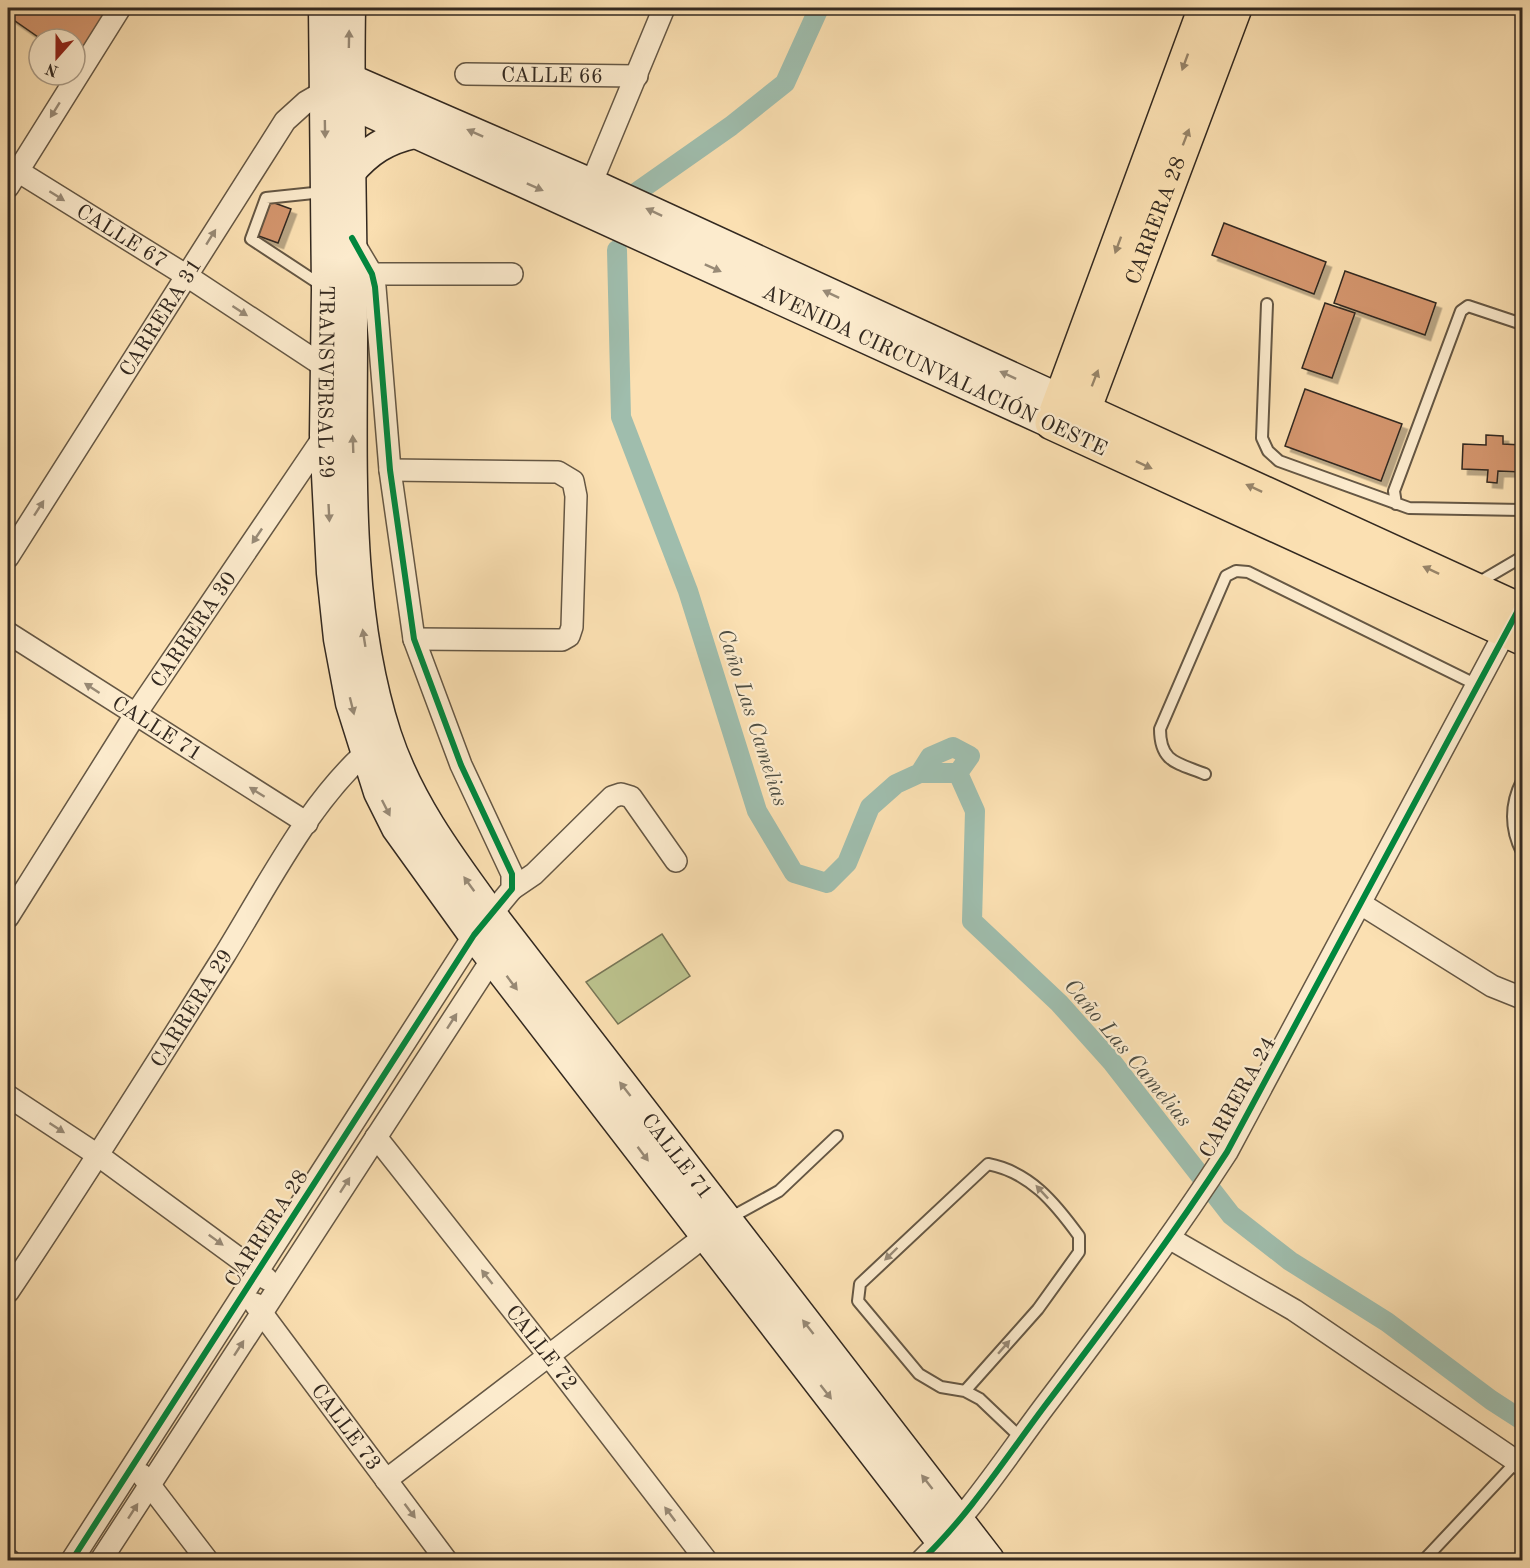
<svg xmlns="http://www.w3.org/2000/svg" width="1530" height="1568" font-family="'Old Standard TT',serif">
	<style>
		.green { fill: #bcc38e; stroke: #787657; stroke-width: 1.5 }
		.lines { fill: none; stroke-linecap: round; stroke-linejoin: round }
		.canal { stroke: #9fbdad; stroke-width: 20 }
		.building { fill: #d3956d; stroke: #332920; stroke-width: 1.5; filter: url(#shadow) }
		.lane-casing { stroke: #655744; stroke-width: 14 }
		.street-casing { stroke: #655744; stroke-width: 24 }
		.secondary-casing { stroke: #332920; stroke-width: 33 }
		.primary-casing { stroke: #332920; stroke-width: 36 }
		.lane { stroke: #fcebcd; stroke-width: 10 }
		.street { stroke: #fcebcd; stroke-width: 21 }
		.secondary { stroke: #fcebcd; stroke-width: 30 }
		.primary { stroke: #fbe0b2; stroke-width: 33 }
		.cycleway-casing { stroke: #fcebcd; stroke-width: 10 }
		.cycleway { stroke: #00873e; stroke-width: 6 }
		.oneway { fill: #988a76 }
		.oneway2 { fill: #978469 }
		.labels { text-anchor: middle; stroke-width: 4.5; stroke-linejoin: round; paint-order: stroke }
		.street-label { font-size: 21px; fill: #332920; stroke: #fcebcd }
		.water-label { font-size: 22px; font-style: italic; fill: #4e4e43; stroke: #fcebcd }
	</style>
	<defs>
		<filter id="shadow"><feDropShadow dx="5.5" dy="5.5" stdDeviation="0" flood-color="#0004"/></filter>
	</defs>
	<rect width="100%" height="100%" fill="#fbe0b2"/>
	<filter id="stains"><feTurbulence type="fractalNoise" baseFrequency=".00333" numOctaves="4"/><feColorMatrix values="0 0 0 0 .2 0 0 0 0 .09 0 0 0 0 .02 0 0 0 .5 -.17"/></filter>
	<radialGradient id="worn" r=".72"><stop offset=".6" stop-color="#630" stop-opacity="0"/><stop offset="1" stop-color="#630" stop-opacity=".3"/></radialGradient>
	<!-- green -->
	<path class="green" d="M 662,934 L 690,976 L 618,1024 L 586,982 Z"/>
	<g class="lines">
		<!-- canal -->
		<path class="canal" d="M 637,192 L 731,126 L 785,83 L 819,8
			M 617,250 L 621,417 L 688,591 L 757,811 L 794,873 L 827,883 L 847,863 L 870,807 L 896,784 L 920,773 L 958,773 L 975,811 L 972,921 L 1059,1003 L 1112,1062 L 1231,1215 L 1290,1261 L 1387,1322 L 1491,1400 L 1522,1420
			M 920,773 L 930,757 L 953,747 L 970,756 L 958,773"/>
	</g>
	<!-- building -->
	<path class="building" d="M 8,8 L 114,8 L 75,62 L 75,39 L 41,39 L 8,16 Z
		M 269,201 L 291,209 L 278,243 L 256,235 Z
		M 1224,223 L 1326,262 L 1314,294 L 1212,255 Z
		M 1345,271 L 1436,303 L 1425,335 L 1334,303 Z
		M 1325,303 L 1355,313 L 1332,378 L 1302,368 Z
		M 1305,389 L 1402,424 L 1381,481 L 1285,446 Z
		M 1486,435 L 1503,436 L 1503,444 L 1522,445 L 1522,472 L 1498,471 L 1497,483 L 1487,482 L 1488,470 L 1462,469 L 1463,444 L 1486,445 Z"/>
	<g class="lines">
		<defs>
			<path id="lane" d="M 323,192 L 266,198 L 251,239 L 324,287
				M 1267,304 L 1262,438 L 1268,451 L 1279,461 L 1409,508 L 1522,510
				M 1396,504 L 1394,491 L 1461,311 L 1468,306 L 1522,324
				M 1476,584 L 1522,557
				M 1205,774 C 1178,763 1160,763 1160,729 L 1226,576 L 1236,571 L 1248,572 L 1477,685
				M 1522,781 C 1510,804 1510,829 1522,852
				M 728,1219 L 779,1191 L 837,1136
				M 965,1391 L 1038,1309 L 1079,1252 L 1079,1236 C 1055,1203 1030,1172 988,1164 L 860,1284 L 858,1301 L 919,1374 L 941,1387 L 965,1391 L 980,1399 L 1021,1438
				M 1424,1560 L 1517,1461"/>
			<g id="street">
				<path id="s1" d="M 466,74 L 637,76"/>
				<path id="s2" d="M 8,165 L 187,276 L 325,367"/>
				<path d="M 591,184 L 664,8"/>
				<path d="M 8,187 L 120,8"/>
				<path d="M 372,274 L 512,274"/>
				<path d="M 390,470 L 558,472 L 573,481 L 576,496 L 572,627 L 569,636 L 562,640 L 414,639"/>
				<path id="s3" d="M 8,557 L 285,121 L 306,102 L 325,91"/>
				<path id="s4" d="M 8,633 L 307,823"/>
				<path d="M 512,889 L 534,874 L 612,797 L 621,794 L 631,797 L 676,861"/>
				<path d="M 1361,904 L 1492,986 L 1522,998"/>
				<path id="s5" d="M 8,917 L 135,715 L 325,435"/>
				<path d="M 8,1096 L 99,1156 L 267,1279"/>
				<path id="s6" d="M 376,1137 L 549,1356 L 706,1560"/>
				<path d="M 1169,1238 L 1294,1310 L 1522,1465"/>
				<path id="s7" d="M 8,1292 C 82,1182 153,1069 224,956 C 267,887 312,795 376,744"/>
				<path id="s8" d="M 255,1304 L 446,1560"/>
				<path d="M 142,1475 L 207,1560"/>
				<path d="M 386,1480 L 717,1227"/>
				<path d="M 8,1560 L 9,1560"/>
				<path d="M 72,1560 L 474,935 L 512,889 L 512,874 L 461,765 L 414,639 L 390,470 L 375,287 L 372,274 L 353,242"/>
				<path d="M 101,1560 L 498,950"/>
				<path d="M 922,1560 C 969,1515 1005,1459 1044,1407 C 1107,1324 1170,1240 1227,1152 L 1511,621"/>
			</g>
			<g id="secondary">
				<path id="s9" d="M 324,8 L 327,290 L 325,435 L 332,573 L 339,639 L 351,703 L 379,792 L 397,828 L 474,935 L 956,1560"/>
				<path id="s10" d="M 350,8 C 348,116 352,224 352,333 C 352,464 345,609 386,735 C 408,802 449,857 490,913 L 989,1560"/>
				<path d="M 333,72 L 591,184 L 1061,400"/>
				<path d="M 333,95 L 1052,423"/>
				<path d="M 350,172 C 368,151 386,139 414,133"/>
			</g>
			<g id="primary">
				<path d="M 1205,8 L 1052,423 L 1522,638"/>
				<path d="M 1061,400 L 1522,611"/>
				<path id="s11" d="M 1076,431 L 1235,8"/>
			</g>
		</defs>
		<!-- lane casing -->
		<use href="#lane" class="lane-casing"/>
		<!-- street casing -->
		<use href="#street" class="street-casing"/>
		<!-- secondary casing -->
		<use href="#secondary" class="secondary-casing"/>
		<!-- primary casing -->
		<use href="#primary" class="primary-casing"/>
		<!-- lane -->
		<use href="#lane" class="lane"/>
		<!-- street -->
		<use href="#street" class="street"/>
		<!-- secondary -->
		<use href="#secondary" class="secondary"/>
		<!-- primary -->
		<use href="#primary" class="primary"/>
		<defs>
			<path id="cycleway" d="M 72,1560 L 474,935 L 512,889 L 512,874 L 461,765 L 414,639 L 390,470 L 375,287 L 372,274 L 352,238
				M 922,1560 C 969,1515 1005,1459 1044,1407 C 1107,1324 1170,1240 1227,1152 L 1522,603"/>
		</defs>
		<!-- cycleway casing -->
		<use href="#cycleway" class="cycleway-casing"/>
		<!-- cycleway -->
		<use href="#cycleway" class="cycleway"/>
	</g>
	<!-- one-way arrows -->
	<defs><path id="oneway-solid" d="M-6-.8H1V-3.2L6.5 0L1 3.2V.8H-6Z" transform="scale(1.5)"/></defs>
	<g class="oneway">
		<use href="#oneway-solid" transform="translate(349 39) rotate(-89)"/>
		<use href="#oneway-solid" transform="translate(55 110) rotate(122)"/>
		<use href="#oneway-solid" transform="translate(325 129) rotate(89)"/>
		<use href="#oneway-solid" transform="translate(475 133) rotate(-156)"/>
		<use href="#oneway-solid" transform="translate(535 187) rotate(24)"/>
		<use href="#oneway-solid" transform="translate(57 196) rotate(32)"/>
		<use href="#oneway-solid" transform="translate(654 212) rotate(-155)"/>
		<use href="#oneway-solid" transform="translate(211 237) rotate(-58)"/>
		<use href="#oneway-solid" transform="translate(713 268) rotate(24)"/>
		<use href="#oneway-solid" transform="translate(831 294) rotate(-155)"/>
		<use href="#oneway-solid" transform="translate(240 311) rotate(33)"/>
		<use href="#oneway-solid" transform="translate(1008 375) rotate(-155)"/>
		<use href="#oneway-solid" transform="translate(353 444) rotate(-92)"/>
		<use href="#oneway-solid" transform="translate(39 508) rotate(-57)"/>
		<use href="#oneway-solid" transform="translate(329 513) rotate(87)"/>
		<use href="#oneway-solid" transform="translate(257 536) rotate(124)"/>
		<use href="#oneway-solid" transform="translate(364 638) rotate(-99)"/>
		<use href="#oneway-solid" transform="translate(92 688) rotate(-147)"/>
		<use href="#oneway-solid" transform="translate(352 706) rotate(76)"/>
		<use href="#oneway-solid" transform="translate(257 792) rotate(-148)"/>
		<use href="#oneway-solid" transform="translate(386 808) rotate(63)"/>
		<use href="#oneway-solid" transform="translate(469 884) rotate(-126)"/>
		<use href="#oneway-solid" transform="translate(512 983) rotate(53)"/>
		<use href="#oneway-solid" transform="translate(452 1021) rotate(-57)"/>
		<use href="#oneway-solid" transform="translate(625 1089) rotate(-128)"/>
		<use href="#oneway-solid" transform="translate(57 1128) rotate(33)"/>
		<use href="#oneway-solid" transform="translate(643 1154) rotate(53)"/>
		<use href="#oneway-solid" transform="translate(345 1185) rotate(-57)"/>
		<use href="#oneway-solid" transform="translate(1042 1192) rotate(-133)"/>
		<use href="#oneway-solid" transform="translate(216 1240) rotate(36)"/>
		<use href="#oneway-solid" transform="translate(891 1254) rotate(136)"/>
		<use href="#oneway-solid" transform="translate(487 1277) rotate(-128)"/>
		<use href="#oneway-solid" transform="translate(808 1327) rotate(-128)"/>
		<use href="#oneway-solid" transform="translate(1004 1347) rotate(-49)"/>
		<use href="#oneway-solid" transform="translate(239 1348) rotate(-57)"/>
		<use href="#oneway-solid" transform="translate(826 1392) rotate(52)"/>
		<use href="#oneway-solid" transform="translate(927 1482) rotate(-128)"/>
		<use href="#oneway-solid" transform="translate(133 1511) rotate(-57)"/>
		<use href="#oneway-solid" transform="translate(410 1511) rotate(53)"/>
		<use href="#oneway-solid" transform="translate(670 1514) rotate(-127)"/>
	</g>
	<g class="oneway2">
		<use href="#oneway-solid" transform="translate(1185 62) rotate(110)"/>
		<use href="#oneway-solid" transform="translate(1186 137) rotate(-69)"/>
		<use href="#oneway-solid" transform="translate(1118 245) rotate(110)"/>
		<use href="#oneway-solid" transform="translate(1095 378) rotate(-69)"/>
		<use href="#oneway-solid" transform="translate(1144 465) rotate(25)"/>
		<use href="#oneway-solid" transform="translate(1254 488) rotate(-155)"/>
		<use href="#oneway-solid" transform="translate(1431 570) rotate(-155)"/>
	</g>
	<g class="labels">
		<!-- street labels -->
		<g class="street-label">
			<text dy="7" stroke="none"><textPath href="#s1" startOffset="86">CALLE 66</textPath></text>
			<text dy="7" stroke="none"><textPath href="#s11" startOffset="225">CARRERA 28</textPath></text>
			<text dy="7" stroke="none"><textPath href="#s2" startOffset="134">CALLE 67</textPath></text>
			<text dy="7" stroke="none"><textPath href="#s3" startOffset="284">CARRERA 31</textPath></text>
			<text transform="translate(935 370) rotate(25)" y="7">AVENIDA CIRCUNVALACIÓN OESTE</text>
			<text dy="7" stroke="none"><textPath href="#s9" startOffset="374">TRANSVERSAL 29</textPath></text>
			<text dy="7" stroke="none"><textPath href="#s5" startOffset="342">CARRERA 30</textPath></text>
			<text dy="7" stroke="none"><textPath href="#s4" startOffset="177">CALLE 71</textPath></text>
			<text dy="7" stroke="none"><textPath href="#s7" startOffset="338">CARRERA 29</textPath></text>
			<text transform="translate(1237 1097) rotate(-61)" y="7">CARRERA 24</text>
			<text dy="7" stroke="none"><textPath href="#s10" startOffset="1244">CALLE 71</textPath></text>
			<text transform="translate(266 1228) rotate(-57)" y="7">CARRERA 28</text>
			<text dy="7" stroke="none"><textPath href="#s6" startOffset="268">CALLE 72</textPath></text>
			<text dy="7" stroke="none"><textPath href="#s8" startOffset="153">CALLE 73</textPath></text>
		</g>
		<!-- water labels -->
		<g class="water-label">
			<text transform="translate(754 717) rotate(72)" y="8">Caño Las Camelias</text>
			<text transform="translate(1129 1052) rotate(50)" y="8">Caño Las Camelias</text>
		</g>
	</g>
	<!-- margin -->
	<rect width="1530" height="1568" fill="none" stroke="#fbe0b2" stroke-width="30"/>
	<rect x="9" y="9" width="1512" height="1550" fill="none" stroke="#332920" stroke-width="3"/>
	<rect x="15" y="15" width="1500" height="1538" fill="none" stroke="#332920" stroke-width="1.5"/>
	<!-- north arrow -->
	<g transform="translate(57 57) rotate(201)"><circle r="28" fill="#fcebcd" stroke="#ac9d88" stroke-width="1.5"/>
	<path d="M0-4.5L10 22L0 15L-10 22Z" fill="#8f2418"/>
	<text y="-9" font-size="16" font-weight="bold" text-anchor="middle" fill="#332920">N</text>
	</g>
	<rect width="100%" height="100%" filter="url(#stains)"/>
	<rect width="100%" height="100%" fill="url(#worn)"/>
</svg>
